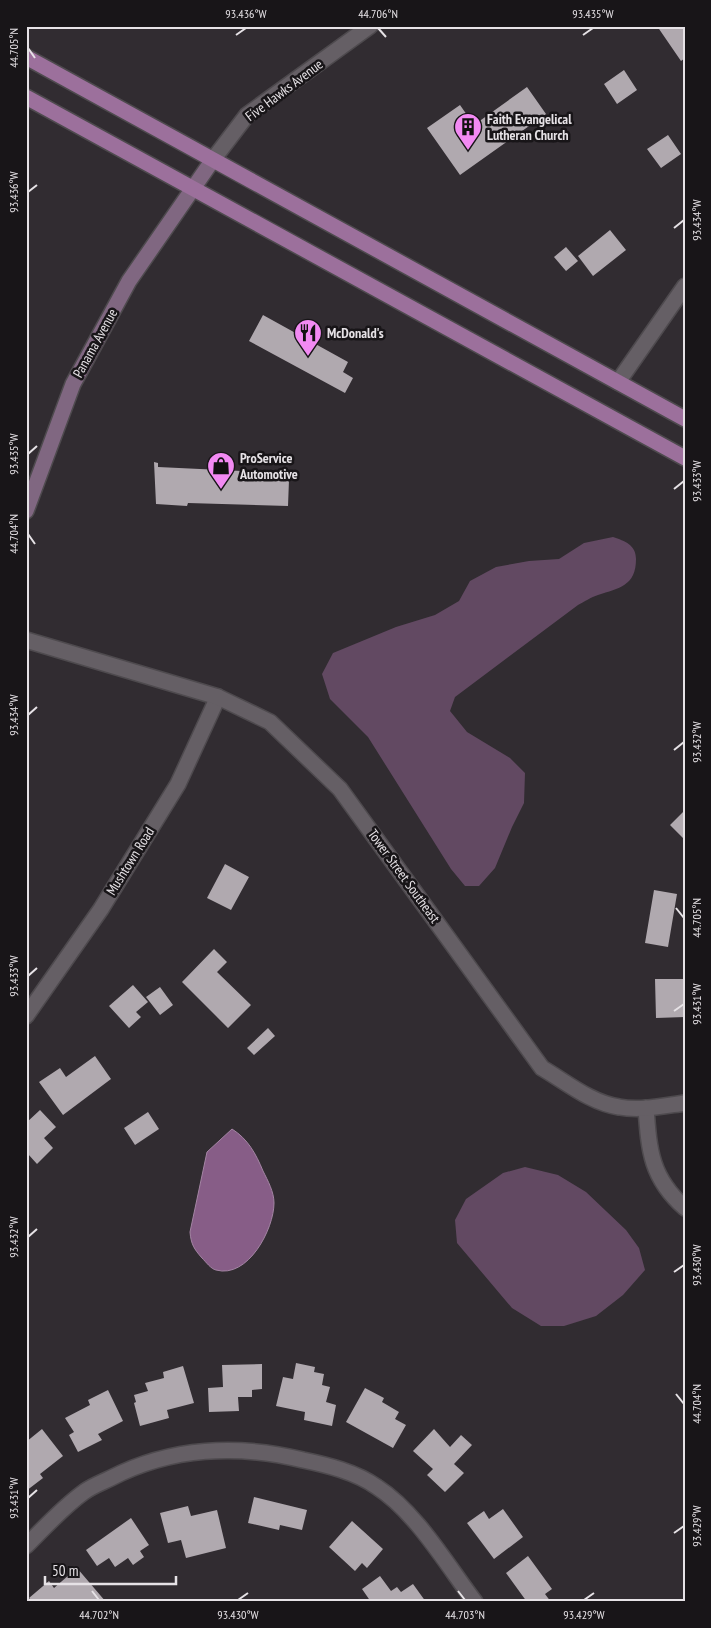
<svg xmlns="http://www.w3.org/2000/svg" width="711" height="1628" font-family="'PT Sans Narrow',sans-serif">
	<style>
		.green { fill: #624962 }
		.water { fill: #875d87; stroke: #a485a4 }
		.building { fill: #b0a9af }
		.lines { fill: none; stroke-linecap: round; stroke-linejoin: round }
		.minor-casing { stroke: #4e4a4e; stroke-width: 18 }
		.tertiary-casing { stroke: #4e4a4e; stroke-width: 18 }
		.secondary-casing { stroke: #4e4a4e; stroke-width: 18 }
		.primary-casing { stroke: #4e4a4e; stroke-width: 18 }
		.minor { stroke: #655f65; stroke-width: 15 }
		.tertiary { stroke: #655f65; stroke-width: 15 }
		.secondary { stroke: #806781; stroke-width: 15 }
		.primary { stroke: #9c709c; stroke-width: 15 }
		.ticks { fill: none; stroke: #e6e2e6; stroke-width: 2 }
		.labels { text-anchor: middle; stroke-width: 5; stroke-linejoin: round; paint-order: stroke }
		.street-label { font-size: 14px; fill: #e6e2e6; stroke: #181518 }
		.poi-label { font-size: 14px; font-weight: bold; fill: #e6e2e6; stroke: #181518; text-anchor: start }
		.neatline { fill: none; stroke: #e6e2e6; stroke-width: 2 }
		.ticks-label { font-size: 12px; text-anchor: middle; fill: #e6e2e6 }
	</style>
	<rect width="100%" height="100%" fill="#312c31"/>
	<!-- green -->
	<path class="green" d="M 613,537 C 625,541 636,545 636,559 C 636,586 619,588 598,595 C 591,597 584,602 578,605 L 455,697 L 450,711 L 467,732 L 510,758 L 525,773 L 524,803 L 512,827 L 495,868 L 479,886 L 465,886 L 451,869 L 368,737 L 330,699 L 322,674 L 333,653 L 396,627 L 435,615 L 459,601 L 470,581 L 496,567 L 529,561 L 559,559 L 584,543 Z
		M 525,1167 L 558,1175 L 586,1192 L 626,1230 L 639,1248 L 645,1270 L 623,1295 L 596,1316 L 564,1326 L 541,1326 L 512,1308 L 457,1243 L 455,1220 L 466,1199 L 503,1173 Z"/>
	<!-- water -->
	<path class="water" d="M 232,1129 C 248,1139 256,1154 263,1171 C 268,1181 274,1192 274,1203 C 274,1229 248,1279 216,1270 C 211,1269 206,1262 202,1258 C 194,1249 191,1244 190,1232 L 207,1152 Z"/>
	<!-- building -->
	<path class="building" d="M 657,26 L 685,26 L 685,58 L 681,61 Z
		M 624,70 L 637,90 L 617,104 L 604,84 Z
		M 527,87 L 546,114 L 460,175 L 427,128 L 460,105 L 474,125 Z
		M 668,135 L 681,154 L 661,168 L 647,149 Z
		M 610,230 L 626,250 L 593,276 L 578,256 Z
		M 566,247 L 578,261 L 566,271 L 554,257 Z
		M 263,315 L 348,362 L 343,372 L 353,378 L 345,393 L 249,341 Z
		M 154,462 L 158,463 L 158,467 L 242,471 L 242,479 L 289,480 L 288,506 L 188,503 L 187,506 L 156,504 Z
		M 685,810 L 685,840 L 670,825 Z
		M 225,864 L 249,877 L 231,910 L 207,898 Z
		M 654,890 L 677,894 L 668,947 L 645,943 Z
		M 214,949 L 227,962 L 217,972 L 251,1005 L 228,1028 L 182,982 Z
		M 655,979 L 685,979 L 685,1017 L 656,1018 Z
		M 133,985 L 148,1002 L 136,1012 L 141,1017 L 129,1028 L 109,1006 Z
		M 160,987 L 173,1005 L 160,1015 L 146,997 Z
		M 268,1028 L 275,1036 L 254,1055 L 247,1048 Z
		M 95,1056 L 111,1079 L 63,1115 L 39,1082 L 60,1068 L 66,1077 Z
		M 40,1110 L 56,1127 L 44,1138 L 53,1148 L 37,1164 L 28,1154 L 26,1155 L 26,1123 Z
		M 148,1112 L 159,1129 L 135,1145 L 124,1128 Z
		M 296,1363 L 315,1367 L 314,1372 L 324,1374 L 322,1385 L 330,1387 L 326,1402 L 336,1405 L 332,1426 L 304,1420 L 305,1412 L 276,1406 L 283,1377 L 293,1379 Z
		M 262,1364 L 262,1389 L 252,1390 L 252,1397 L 238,1397 L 239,1411 L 209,1412 L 208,1388 L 223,1387 L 222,1365 Z
		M 183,1366 L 194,1403 L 167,1410 L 169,1418 L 140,1426 L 134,1403 L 136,1402 L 134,1395 L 148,1391 L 145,1383 L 164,1378 L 163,1372 Z
		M 365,1388 L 384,1398 L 382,1402 L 399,1412 L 395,1419 L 406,1425 L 393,1448 L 346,1422 Z
		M 108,1390 L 123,1421 L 98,1434 L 102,1440 L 78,1452 L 69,1435 L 74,1432 L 65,1418 L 90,1405 L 88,1400 Z
		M 42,1429 L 63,1456 L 40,1474 L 43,1478 L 26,1491 L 26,1442 Z
		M 434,1429 L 450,1447 L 461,1435 L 472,1445 L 454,1464 L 464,1473 L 445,1492 L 427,1475 L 433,1469 L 413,1451 Z
		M 254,1497 L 307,1510 L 302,1530 L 280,1525 L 279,1530 L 248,1523 Z
		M 188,1506 L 191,1516 L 217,1510 L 226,1548 L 186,1558 L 181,1540 L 168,1543 L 160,1513 Z
		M 503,1509 L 523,1537 L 494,1559 L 467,1523 L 484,1511 L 489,1519 Z
		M 131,1518 L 149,1545 L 140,1551 L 144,1557 L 133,1565 L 128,1558 L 115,1567 L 109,1558 L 97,1566 L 86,1550 Z
		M 352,1521 L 383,1549 L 367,1568 L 362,1563 L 355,1571 L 329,1547 Z
		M 528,1556 L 552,1589 L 545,1594 L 551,1602 L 527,1602 L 506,1573 Z
		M 77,1568 L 106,1602 L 33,1602 L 29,1598 L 49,1581 L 54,1588 Z
		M 380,1576 L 391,1591 L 397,1587 L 401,1592 L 413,1584 L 426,1602 L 371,1602 L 362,1589 Z"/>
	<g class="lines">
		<defs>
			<path id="minor" d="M 212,161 L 247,115 L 370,26
				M 618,382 L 685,286
				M 26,1016 L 101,909 L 178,784 L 218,697
				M 646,1108 C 649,1151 651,1178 685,1208
				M 26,1546 C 45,1527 63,1507 84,1492 C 92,1486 103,1482 111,1478 C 171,1447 238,1444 303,1460 C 327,1465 356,1472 377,1487 C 416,1512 447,1565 475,1602"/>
			<path id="tertiary" d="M 26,640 L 218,697 L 270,722 L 340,789 L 542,1068 C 566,1082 591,1103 619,1107 C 640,1111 663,1106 685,1103"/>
			<path id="secondary" d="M 26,511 L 73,384 L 129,281 L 212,161"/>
			<path id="primary" d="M 26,57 L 685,419
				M 26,97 L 685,458"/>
		</defs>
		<!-- minor casing -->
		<use href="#minor" class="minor-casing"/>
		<!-- tertiary casing -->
		<use href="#tertiary" class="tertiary-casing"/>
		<!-- secondary casing -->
		<use href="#secondary" class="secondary-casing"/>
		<!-- primary casing -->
		<use href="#primary" class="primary-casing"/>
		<!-- minor -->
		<use href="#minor" class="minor"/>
		<!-- tertiary -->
		<use href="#tertiary" class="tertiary"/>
		<!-- secondary -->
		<use href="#secondary" class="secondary"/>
		<!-- primary -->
		<use href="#primary" class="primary"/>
	</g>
	<!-- ticks -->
	<path class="ticks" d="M 378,28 L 386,37M 236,35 L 246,28M 583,35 L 593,28M 28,48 L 35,58M 28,192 L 37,185M 674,228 L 684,220M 28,454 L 37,446M 674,489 L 684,481M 28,534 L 35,544M 28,715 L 37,707M 674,750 L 684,742M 676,908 L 684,918M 28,976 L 37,968M 674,1011 L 684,1004M 28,1237 L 37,1229M 674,1272 L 684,1265M 676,1394 L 684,1404M 28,1498 L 37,1490M 674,1533 L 684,1526M 92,1591 L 99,1600M 458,1591 L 465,1600M 238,1600 L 248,1593M 584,1600 L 594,1593"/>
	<!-- icons -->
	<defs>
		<symbol id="building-pin" viewBox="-11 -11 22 30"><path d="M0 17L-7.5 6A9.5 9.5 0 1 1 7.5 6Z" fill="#f28af3" stroke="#181518"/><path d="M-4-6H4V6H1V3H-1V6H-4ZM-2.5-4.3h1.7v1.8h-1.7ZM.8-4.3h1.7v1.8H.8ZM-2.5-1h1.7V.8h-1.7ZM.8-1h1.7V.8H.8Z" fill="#111"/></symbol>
		<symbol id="restaurant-pin" viewBox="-11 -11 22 30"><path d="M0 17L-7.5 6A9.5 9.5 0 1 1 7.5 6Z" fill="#f28af3" stroke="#181518"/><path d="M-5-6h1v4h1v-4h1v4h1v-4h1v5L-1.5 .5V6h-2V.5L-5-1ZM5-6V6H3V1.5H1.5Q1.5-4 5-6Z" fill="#111"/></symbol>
		<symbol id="shop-pin" viewBox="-11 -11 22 30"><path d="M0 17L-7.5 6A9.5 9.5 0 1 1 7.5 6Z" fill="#f28af3" stroke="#181518"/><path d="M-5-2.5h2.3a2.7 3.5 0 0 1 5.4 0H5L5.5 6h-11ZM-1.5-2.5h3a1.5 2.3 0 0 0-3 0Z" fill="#111"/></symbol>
	</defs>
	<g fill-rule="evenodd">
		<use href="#building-pin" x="452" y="111" width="32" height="43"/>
		<use href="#restaurant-pin" x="292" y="317" width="32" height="43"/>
		<use href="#shop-pin" x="205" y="450" width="32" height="43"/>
	</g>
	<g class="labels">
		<!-- street labels -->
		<g class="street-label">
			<text transform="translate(284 90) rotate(-37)" y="5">Five Hawks Avenue</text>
			<text transform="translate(95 343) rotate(-61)" y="5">Panama Avenue</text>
			<text transform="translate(130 861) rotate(-58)" y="5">Mushtown Road</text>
			<text transform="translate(404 876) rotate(54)" y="5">Tower Street Southeast</text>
		</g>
		<!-- poi labels -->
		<g class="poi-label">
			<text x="487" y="124">Faith Evangelical<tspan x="487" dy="16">Lutheran Church</tspan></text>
			<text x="327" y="338">McDonald's</text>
			<text x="240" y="463">ProService<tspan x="240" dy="16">Automotive</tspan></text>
		</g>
	</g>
	<!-- border -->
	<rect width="711" height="1628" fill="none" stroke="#181518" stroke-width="55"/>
	<!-- scale -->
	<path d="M45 1576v8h131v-8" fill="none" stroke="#e6e2e6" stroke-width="2.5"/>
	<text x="52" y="1576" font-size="15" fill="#e6e2e6" stroke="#181518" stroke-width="4" paint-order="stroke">50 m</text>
	<rect x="28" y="28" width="656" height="1572" class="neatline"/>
	<g class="ticks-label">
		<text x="246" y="18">93.436°W</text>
		<text x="378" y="18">44.706°N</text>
		<text x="593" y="18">93.435°W</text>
		<text transform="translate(14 48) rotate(-90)" y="4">44.705°N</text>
		<text transform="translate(14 192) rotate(-90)" y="4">93.436°W</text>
		<text transform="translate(697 220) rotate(-90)" y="4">93.434°W</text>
		<text transform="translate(14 454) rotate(-90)" y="4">93.435°W</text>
		<text transform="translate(697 481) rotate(-90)" y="4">93.433°W</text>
		<text transform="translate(14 534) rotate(-90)" y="4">44.704°N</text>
		<text transform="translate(14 715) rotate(-90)" y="4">93.434°W</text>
		<text transform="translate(697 742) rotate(-90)" y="4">93.432°W</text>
		<text transform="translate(697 918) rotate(-90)" y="4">44.705°N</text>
		<text transform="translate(14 976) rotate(-90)" y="4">93.433°W</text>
		<text transform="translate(697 1004) rotate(-90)" y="4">93.431°W</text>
		<text transform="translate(14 1237) rotate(-90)" y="4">93.432°W</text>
		<text transform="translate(697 1265) rotate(-90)" y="4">93.430°W</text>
		<text transform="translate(697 1404) rotate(-90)" y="4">44.704°N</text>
		<text transform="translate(14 1498) rotate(-90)" y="4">93.431°W</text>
		<text transform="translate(697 1526) rotate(-90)" y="4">93.429°W</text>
		<text x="99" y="1619">44.702°N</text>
		<text x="238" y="1619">93.430°W</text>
		<text x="465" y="1619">44.703°N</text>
		<text x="584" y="1619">93.429°W</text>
	</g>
</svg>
